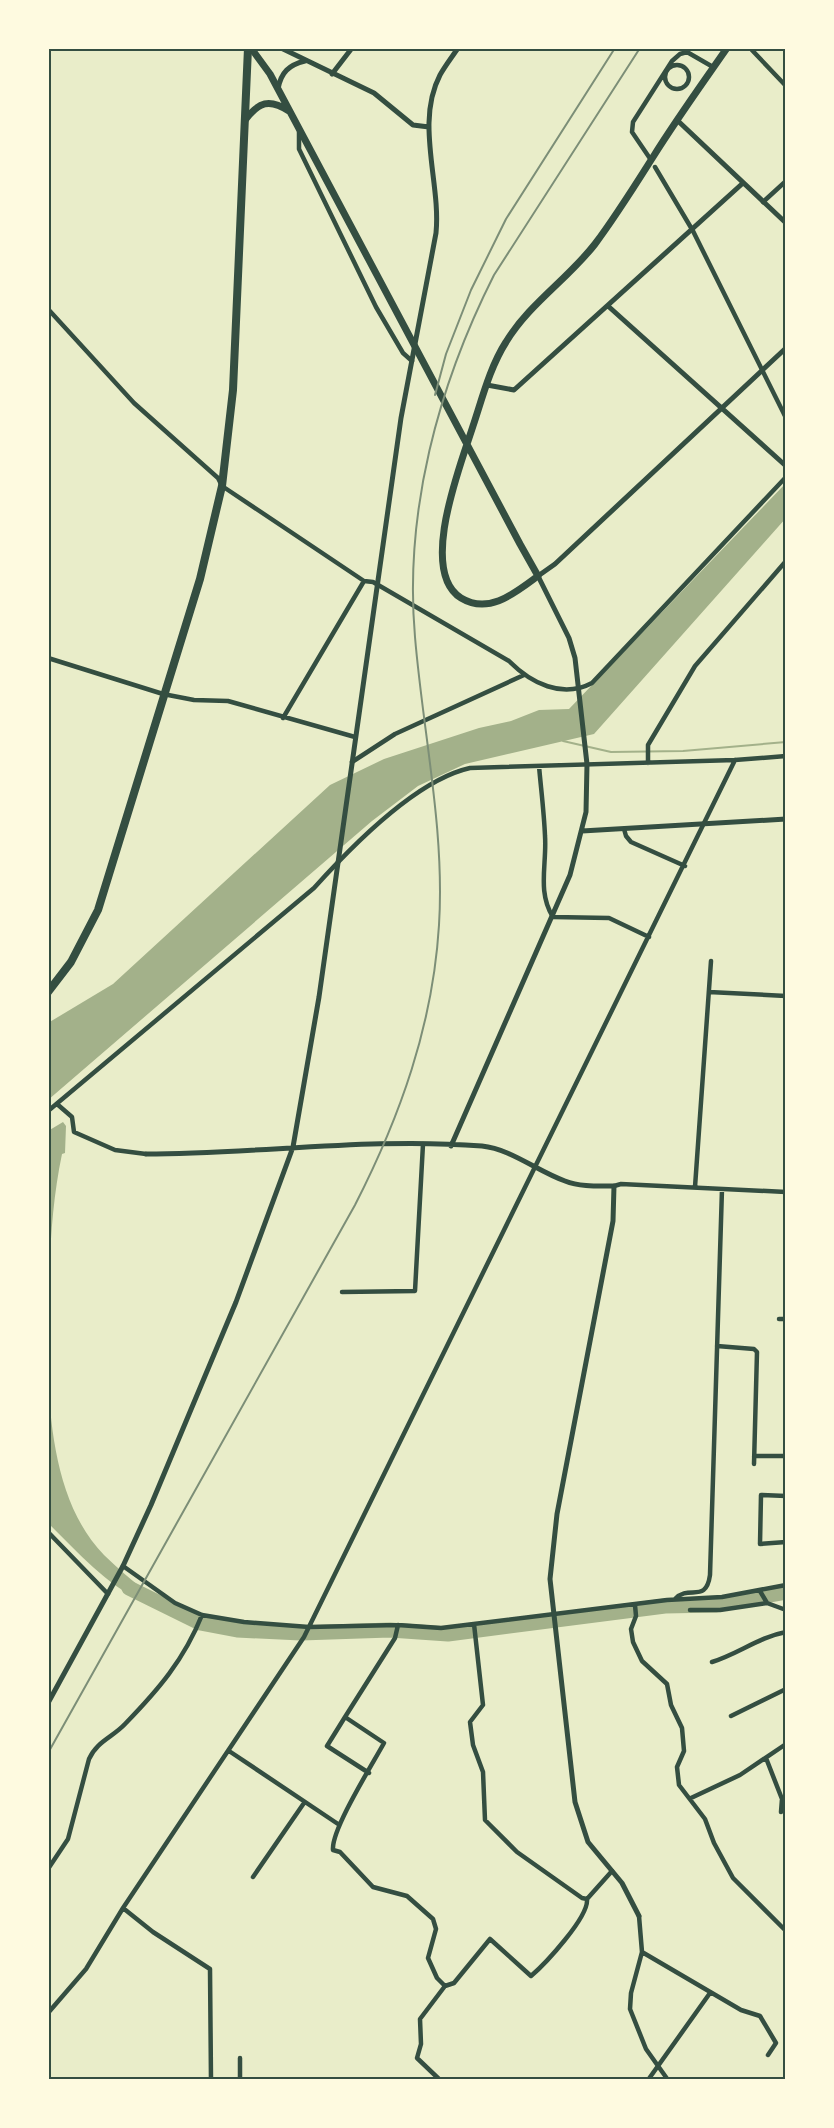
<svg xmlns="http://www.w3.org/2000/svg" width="834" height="2128" font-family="Lato,sans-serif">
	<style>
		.water { fill: #a3b18a }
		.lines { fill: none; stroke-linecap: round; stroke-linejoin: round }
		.stream { stroke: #a3b18a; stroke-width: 2 }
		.river { stroke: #a3b18a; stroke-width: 15 }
		.minor { stroke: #344e41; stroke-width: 4.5 }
		.tertiary { stroke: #344e41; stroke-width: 5 }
		.primary { stroke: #344e41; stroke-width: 7 }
		.trunk { stroke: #344e41; stroke-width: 8 }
		.rail { stroke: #7c8e77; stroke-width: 2 }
		.neatline { fill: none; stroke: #344e41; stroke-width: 2 }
	</style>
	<rect width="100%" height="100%" fill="#e9edc9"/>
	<!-- water -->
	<path class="water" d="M 786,483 L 786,518 L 594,734 L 465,764 L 418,786 L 372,821 L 48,1100 L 48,1023 L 113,984 L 330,785 L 384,759 L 479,728 L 511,721 L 539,710 L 569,709 Z
		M 63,1122 L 66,1126 L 65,1153 L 62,1154 C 50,1211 49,1270 48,1329 L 48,1131 Z
		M 48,1372 C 50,1433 59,1509 104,1555 C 117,1568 132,1580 146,1592 L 144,1602 C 106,1585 78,1552 48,1523 Z"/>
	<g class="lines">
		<!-- stream -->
		<path class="stream" d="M 563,741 L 611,752 L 683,751 L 786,742"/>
		<!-- river -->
		<path class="river" d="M 129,1588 L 200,1623 L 237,1630 L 301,1633 L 390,1630 L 448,1634 L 665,1606 L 715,1605 L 786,1592"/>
		<!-- minor -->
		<path class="minor" d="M 750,48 L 786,86
			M665 77a12 12 0 1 1 24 0a12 12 0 1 1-24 0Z
			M 299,132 L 299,149 L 376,307 L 403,353 L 412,361
			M 651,160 L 632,132 L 633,122 L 672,61 L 680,54 L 687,52 L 713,67
			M 655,167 L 693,231 L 786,418
			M 763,202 L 786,181
			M 48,309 L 134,403 L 218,478 L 222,486 L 364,581 L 373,582 L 509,661 C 531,683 562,699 592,683 L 786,477
			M 48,658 L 163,694 L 194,700 L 228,701 L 355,737
			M 283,718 L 364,581
			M 352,762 L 395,734 L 524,675
			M 648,763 L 648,745 L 695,666 L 786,561
			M 539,766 C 541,789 544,812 545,836 C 547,864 537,892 553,917 L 609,918 L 649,937
			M 624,829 L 626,836 L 631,842 L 685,866
			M 709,992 L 786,996
			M 57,1104 L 72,1117 L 74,1132 L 115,1150 L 146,1154
			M 48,1111 L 314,888 C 350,848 416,780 470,768 L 735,760 L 786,756
			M 614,1186 L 621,1184 L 786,1192
			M 695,1187 L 711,961
			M 342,1292 L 415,1291 L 423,1144
			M 779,1319 L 786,1319
			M 717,1346 L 754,1349 L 757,1352 L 754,1464
			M 754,1456 L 786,1456
			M 786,1496 L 761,1495 L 760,1544 L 786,1542
			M 48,1532 L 108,1594
			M 123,1566 L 175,1603 L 202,1615 L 244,1622 L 309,1627 L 398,1625 L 441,1628 L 667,1600 L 722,1597 L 786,1585
			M 760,1591 L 767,1603 L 786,1610
			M 675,1599 C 689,1584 706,1604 710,1575 L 722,1189
			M 635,1605 L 636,1616 L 631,1629 L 633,1642 L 642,1661 L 667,1684 L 671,1705 L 682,1728 L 684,1751 L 677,1767 L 679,1785 L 705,1819 L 714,1843 L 733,1878 L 786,1931
			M 690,1610 L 720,1610 L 767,1603
			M 474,1624 L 483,1705 L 470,1722 L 473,1745 L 483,1772 L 485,1820 L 517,1852 L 582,1898 L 587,1899 L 612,1871
			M 398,1625 L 395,1638 L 345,1717 L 384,1743 C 372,1765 331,1830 333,1850 L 340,1852 L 373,1887 L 407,1896 L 433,1919 L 436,1929 L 428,1958 L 437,1978 L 445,1986 L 420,2019 L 421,2044 L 417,2058 L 440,2080
			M 712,1662 C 738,1654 759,1637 786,1632
			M 731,1716 L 786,1689
			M 345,1717 L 327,1746 L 369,1773
			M 229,1751 L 338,1824
			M 766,1758 L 782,1799 L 781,1812
			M 691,1798 L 740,1775 L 786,1744
			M 48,1869 L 68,1839 L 89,1759 C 97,1741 113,1737 125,1724 C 158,1690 184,1660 202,1615
			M 253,1877 L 304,1803
			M 123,1908 L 153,1932 L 210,1969 L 211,2080
			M 639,1916 L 642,1952 L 631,1993 L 630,2009 L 646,2049 L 668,2080
			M 642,1952 L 741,2010 L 760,2016 L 776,2043 L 768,2055
			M 445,1986 L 454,1983 L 490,1939 L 531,1976 C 545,1964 589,1917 587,1899
			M 48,2013 L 86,1969 L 123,1908 L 304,1637 L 735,760
			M 240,2058 L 240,2080
			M 648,2080 L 710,1993"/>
		<!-- tertiary -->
		<path class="tertiary" d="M 281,48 L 374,93 L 413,125 L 429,127
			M 332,74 L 352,48
			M 278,89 C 281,72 289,65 305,61
			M 677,120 L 786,223
			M 608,306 L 786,466
			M 487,385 L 514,390 L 743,183
			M 582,831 L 786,819
			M 451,1146 L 570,875 L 586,812 L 587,764 L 575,658 L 569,638 L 538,576 L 555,564 L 786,348
			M 146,1154 C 258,1154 370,1137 482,1146 C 511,1149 537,1171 565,1181 C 580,1187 598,1186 614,1186 L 613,1221 L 557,1514 L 550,1579 L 575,1802 L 588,1842 L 622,1883 L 639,1916
			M 48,1703 L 123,1566 L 151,1505 L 236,1302 L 293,1147 L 319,997 L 401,418 L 436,233 C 441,183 415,123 440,75 C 445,66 452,57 458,48"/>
		<!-- primary -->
		<path class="primary" d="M 251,48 L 270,74 L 520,544 L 538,576 C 515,593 489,615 461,598 C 418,571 461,464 473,426 C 482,399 490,367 506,342 C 529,304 568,279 595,244 C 616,216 634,187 653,157 C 676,120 702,84 727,48
			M 245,120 C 259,102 269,98 289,111"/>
		<!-- trunk -->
		<path class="trunk" d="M 48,992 L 71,962 L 98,910 L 200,579 L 222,486 L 233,390 L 248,48"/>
		<!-- rail -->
		<path class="rail" d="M 435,395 L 446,354 L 471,290 L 506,219 L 615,48
			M 48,1753 L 355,1205 C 400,1117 433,1025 439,925 C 445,830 423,733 415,637 C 404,512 438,386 494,275 L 640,48"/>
	</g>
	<!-- border -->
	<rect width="834" height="2128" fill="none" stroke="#fefae0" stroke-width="99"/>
	<rect x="50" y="50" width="734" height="2028" class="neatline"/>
</svg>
